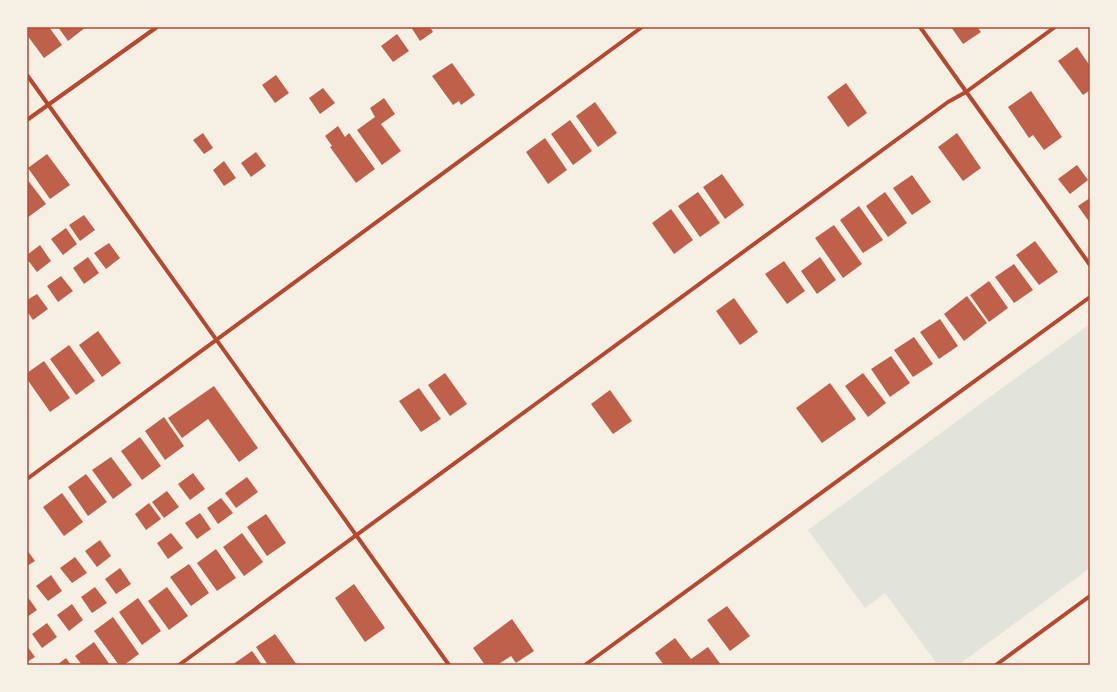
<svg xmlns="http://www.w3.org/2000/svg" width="1117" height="692" font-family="Merriweather,serif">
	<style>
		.green { fill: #e2e4dc }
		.building { fill: #bf614a }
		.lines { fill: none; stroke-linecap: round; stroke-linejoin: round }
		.minor { stroke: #b5482f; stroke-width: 4 }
		.neatline { fill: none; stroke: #b5482f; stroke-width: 1.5 }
	</style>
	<rect width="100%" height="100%" fill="#f6efe4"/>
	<!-- green -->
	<path class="green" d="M 1090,324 L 1090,568 L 958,665 L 938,665 L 885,593 L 865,608 L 808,530 Z"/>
	<!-- building -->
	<path class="building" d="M 27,27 L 49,27 L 62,45 L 44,58 L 27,35 Z
		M 58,27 L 86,27 L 68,41 Z
		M 411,27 L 430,27 L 433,32 L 420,41 Z
		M 951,27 L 977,27 L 981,32 L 963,44 Z
		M 397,34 L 409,51 L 393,62 L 381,46 Z
		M 1077,47 L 1090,66 L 1090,90 L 1083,95 L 1058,61 Z
		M 452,63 L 475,95 L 461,105 L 459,101 L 453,105 L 432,76 Z
		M 276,75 L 289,93 L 275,103 L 262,85 Z
		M 846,83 L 867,113 L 848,127 L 827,97 Z
		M 323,88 L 335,103 L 320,114 L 309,98 Z
		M 1031,91 L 1062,137 L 1044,150 L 1033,135 L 1029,138 L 1008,107 Z
		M 384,98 L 395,114 L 381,124 L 401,151 L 382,165 L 357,130 L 375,117 L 370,108 Z
		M 595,102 L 617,133 L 598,147 L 576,116 Z
		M 570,120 L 592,151 L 573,165 L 551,134 Z
		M 338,126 L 345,137 L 349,133 L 375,169 L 356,183 L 330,147 L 332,146 L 325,136 Z
		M 203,133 L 213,148 L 204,154 L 193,140 Z
		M 957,133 L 981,168 L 963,181 L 938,147 Z
		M 545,138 L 567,170 L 548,184 L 526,152 Z
		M 256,152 L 266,166 L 251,177 L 241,163 Z
		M 47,154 L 70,185 L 50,199 L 28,168 Z
		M 224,161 L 236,178 L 224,186 L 213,170 Z
		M 1077,165 L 1088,180 L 1070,194 L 1058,179 Z
		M 722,174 L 744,205 L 725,219 L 703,187 Z
		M 912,175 L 931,202 L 912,215 L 893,188 Z
		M 27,179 L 46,204 L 27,218 Z
		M 698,192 L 720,223 L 700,237 L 678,206 Z
		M 885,192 L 907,223 L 888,237 L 866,206 Z
		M 1090,198 L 1090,223 L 1078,206 Z
		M 859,206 L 883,240 L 863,253 L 840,220 Z
		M 671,209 L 693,240 L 674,254 L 652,223 Z
		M 84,215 L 95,230 L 80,241 L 69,225 Z
		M 834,225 L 862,264 L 843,278 L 815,238 Z
		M 66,228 L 77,244 L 63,255 L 51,239 Z
		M 1035,241 L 1058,272 L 1039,285 L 1016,255 Z
		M 109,243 L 120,258 L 106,269 L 94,253 Z
		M 40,245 L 51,261 L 37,272 L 27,259 L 27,255 Z
		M 88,257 L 99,273 L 84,284 L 73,268 Z
		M 820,257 L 836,280 L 817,294 L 801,271 Z
		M 784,261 L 805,291 L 787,304 L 765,274 Z
		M 1014,264 L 1033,290 L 1014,303 L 995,277 Z
		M 61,276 L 73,291 L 58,302 L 47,286 Z
		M 989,281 L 1008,308 L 989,322 L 970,295 Z
		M 37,294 L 48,309 L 33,320 L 27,311 L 27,300 Z
		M 967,296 L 987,323 L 964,341 L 944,314 Z
		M 734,298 L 758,332 L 740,345 L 716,311 Z
		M 940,319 L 958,346 L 939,359 L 920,332 Z
		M 98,331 L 121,363 L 102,377 L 79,345 Z
		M 914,337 L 933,364 L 913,377 L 894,350 Z
		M 69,345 L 95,381 L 76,395 L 50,359 Z
		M 891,356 L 910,383 L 890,397 L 871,369 Z
		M 44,361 L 70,398 L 50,412 L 27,379 L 27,373 Z
		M 445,373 L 467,404 L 450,416 L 428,385 Z
		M 863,373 L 886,403 L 868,417 L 845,386 Z
		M 830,383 L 856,419 L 822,443 L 796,408 Z
		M 214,386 L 258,448 L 239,462 L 208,419 L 182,438 L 168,418 Z
		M 419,388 L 441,419 L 421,432 L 399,401 Z
		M 610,390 L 632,421 L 613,434 L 591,404 Z
		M 164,417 L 184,446 L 165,460 L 145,431 Z
		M 140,437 L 161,466 L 142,480 L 121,451 Z
		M 111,457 L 132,485 L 113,499 L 92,470 Z
		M 193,473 L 205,489 L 190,500 L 178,484 Z
		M 86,474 L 107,502 L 88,516 L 68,487 Z
		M 247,477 L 258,492 L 236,508 L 225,493 Z
		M 167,491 L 179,507 L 164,518 L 152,502 Z
		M 62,493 L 83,522 L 64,536 L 43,507 Z
		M 221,498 L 233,513 L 218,524 L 207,508 Z
		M 149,503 L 161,519 L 146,530 L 135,514 Z
		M 200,513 L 211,529 L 197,539 L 185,523 Z
		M 266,514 L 286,543 L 267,556 L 247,527 Z
		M 171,533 L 183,548 L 168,559 L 157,543 Z
		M 242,533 L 263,562 L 244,576 L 223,547 Z
		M 100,540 L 111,556 L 97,567 L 85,551 Z
		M 216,549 L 236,578 L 217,591 L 197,563 Z
		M 27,550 L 35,561 L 27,566 Z
		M 75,557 L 87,573 L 72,583 L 60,568 Z
		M 189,564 L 209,593 L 191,606 L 170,577 Z
		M 120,568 L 131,584 L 116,594 L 105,579 Z
		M 51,575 L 62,591 L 48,601 L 36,586 Z
		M 354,584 L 385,628 L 365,642 L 335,598 Z
		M 95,587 L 107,603 L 92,613 L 81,597 Z
		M 167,587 L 188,616 L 169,630 L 148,601 Z
		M 27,596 L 37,610 L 27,617 Z
		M 138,598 L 161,631 L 142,645 L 119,612 Z
		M 72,604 L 83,620 L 69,631 L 57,615 Z
		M 727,606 L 750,636 L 730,651 L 707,620 Z
		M 113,617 L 139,654 L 124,665 L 119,665 L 94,631 Z
		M 512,619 L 534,651 L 516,663 L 511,656 L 497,665 L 485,665 L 473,648 Z
		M 47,623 L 57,637 L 42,648 L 32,634 Z
		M 275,634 L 297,665 L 268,665 L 256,647 Z
		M 675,638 L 691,659 L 708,647 L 721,665 L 664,665 L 655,653 Z
		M 94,642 L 110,665 L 82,665 L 75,656 Z
		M 27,646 L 35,657 L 27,662 Z
		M 252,651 L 262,665 L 232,665 Z
		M 66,658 L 71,665 L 57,665 Z"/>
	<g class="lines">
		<!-- minor -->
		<path class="minor" d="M 920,27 L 1090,265
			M 27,75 L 449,665
			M 27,120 L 157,27
			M 27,479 L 642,27
			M 179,665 L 948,102 L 966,92 L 1055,27
			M 585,665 L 1090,297
			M 996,665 L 1090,596"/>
	</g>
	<!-- border -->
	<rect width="1117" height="692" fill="none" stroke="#f6efe4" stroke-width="56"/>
	<rect x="28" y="28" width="1061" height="636" class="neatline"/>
</svg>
